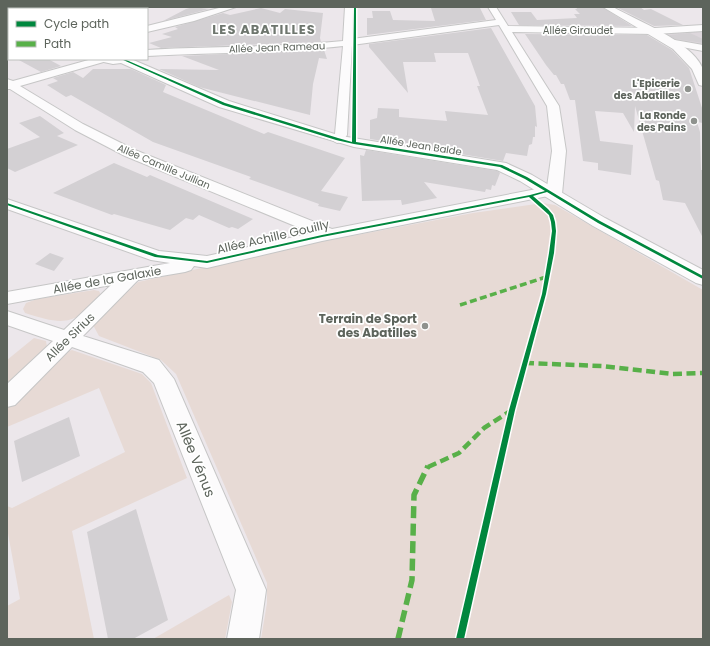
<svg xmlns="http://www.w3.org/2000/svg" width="710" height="646" font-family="Poppins,sans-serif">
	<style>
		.education { fill: #ddd7dc }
		.green { fill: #e7dad5 }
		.building { fill: #d3d0d3 }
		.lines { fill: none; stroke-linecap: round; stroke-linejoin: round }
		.minor-casing { stroke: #c6c6c6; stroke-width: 2 }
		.tertiary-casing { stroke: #c6c6c6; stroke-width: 2 }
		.minor { fill: #fcfbfc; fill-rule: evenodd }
		.tertiary { fill: #fcfbfc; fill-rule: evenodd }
		.quiet-far2 { stroke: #58b049; stroke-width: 3.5; stroke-dasharray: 7 3.5; stroke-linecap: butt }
		.quiet-far1 { stroke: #58b049; stroke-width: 4.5; stroke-dasharray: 9 4.5; stroke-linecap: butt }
		.quiet { stroke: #58b049; stroke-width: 5.5; stroke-dasharray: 12 5.5; stroke-linecap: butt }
		.cycleway-casing { stroke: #fff; stroke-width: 3 }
		.cycleway { fill: #00873e; fill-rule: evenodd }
		.poi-dot { fill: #8f928e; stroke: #fff; stroke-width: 1.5 }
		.labels { text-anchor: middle; stroke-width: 3.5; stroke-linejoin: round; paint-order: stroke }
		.far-street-label { font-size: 10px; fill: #5d645c; stroke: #fff }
		.far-poi-label { font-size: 10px; font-weight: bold; fill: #5d645c; stroke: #fff; text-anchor: end }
		.street-label { font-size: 12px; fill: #5d645c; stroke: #fff }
		.poi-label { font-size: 12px; font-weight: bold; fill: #5d645c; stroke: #fff; text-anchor: end }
		.far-district-label { font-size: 13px; font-weight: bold; letter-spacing: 1px; fill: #6e766e; stroke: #fff }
		.near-street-label { font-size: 14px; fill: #5d645c; stroke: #fff }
	</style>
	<rect width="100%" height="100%" fill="#ece7eb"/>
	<!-- education -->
	<path class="education" d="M 703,30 L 703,46 L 680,41 L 664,34 L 665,33 Z"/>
	<!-- green -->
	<path class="green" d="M 543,203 L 555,205 L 703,290 L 703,639 L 261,639 L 267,603 L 267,583 L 176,374 L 161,360 L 99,336 L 93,325 L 138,282 L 315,243 L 473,213 Z
		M 94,290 L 99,291 L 101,295 C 74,328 61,324 25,313 L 23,309 L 26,303 L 37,299 Z
		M 34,338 L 46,341 L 47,347 L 7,386 L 7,360 Z
		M 72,350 L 142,374 L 151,383 L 187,478 L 72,531 L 94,639 L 7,639 L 7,606 L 20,599 L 7,528 L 7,506 L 12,508 L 125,452 L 99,388 L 7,427 L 7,408 L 60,354 Z
		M 229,595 L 232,602 L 225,639 L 153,639 Z"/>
	<!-- building -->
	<path class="building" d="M 193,7 L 209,9 L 163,21 L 186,9 Z
		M 576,7 L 602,7 L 632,26 L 519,25 L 511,12 L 531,12 L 537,20 L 577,18 L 574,14 L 580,14 L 575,9 L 577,9 Z
		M 616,7 L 640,7 L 644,10 L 651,9 L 683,25 L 654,26 Z
		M 261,8 L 280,13 L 285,9 L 323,13 L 320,38 L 321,42 L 161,48 L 149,43 L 172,37 L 162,34 L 178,29 L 175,27 L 223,13 L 230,15 Z
		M 431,8 L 480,8 L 486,20 L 367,35 L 367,18 L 373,18 L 372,11 L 390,11 L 393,20 L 435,21 Z
		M 491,28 L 535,106 L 537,127 L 535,126 L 535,137 L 533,137 L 532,144 L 529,145 L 527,156 L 506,153 L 503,161 L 370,139 L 370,120 L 377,118 L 378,108 L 399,109 L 399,117 L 447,121 L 445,111 L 488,115 L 477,86 L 480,86 L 468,53 L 434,53 L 436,62 L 403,62 L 408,93 L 369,47 L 369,44 Z
		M 690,33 L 703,39 L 703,43 L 675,39 L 669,35 Z
		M 525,34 L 647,35 L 672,50 L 689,68 L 703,111 L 703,123 L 697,122 L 700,132 L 701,170 L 703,170 L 703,238 L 685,203 L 663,200 L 659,181 L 656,180 L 635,106 L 634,132 L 623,113 L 595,111 L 600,141 L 633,145 L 631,175 L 598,170 L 598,163 L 583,161 L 575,100 L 570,100 L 564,84 L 561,84 L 556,75 L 554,75 L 546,65 Z
		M 324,50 L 327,59 L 319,58 L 313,84 L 310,115 L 199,87 L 159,69 L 219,70 L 182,56 Z
		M 17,59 L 48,59 L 61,66 L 41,72 Z
		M 93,69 L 131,69 L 166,85 L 163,92 L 264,134 L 268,132 L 345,158 L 321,191 L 348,197 L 340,211 L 318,206 L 319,204 L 249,179 L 251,177 L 153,142 L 71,95 L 66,97 L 47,85 L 58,81 L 53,78 L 73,72 L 83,78 Z
		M 40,116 L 64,133 L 57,136 L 78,145 L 15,172 L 7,168 L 7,149 L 40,137 L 19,123 Z
		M 366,150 L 497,171 L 500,173 L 495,186 L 492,185 L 491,190 L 486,189 L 485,192 L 424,182 L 437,198 L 402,205 L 401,200 L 362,201 L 360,155 L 364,156 Z
		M 114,163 L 147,177 L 150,175 L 253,219 L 238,229 L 232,227 L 229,228 L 199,215 L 193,220 L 186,218 L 170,230 L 114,214 L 112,215 L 53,193 Z
		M 50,253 L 64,258 L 54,271 L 35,264 Z
		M 69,417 L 80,456 L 22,482 L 14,441 Z
		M 136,509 L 168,620 L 133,639 L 108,639 L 87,532 Z"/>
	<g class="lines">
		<defs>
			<path id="minor" d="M 123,7 L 134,7 L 136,9 L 125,9 Z
				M 223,7 L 236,7 L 194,21 L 147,32 L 147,26 Z
				M 345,7 L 353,7 L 352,39 L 496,20 L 488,7 L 496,7 L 508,26 L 655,28 L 703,25 L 703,31 L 655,34 L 512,32 L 559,106 L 566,151 L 562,194 L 559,197 L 554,199 L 548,196 L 322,241 L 207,268 L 194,266 L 191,270 L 185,272 L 138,280 L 83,336 L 159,360 L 174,379 L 266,590 L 259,639 L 227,639 L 236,590 L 154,383 L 143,372 L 72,347 L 15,405 L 7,407 L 7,384 L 53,341 L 7,325 L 7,311 L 64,330 L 111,285 L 7,304 L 7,292 L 170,263 L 151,260 L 7,209 L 7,199 L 159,251 L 207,256 L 312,233 L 125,156 L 75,130 L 10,89 L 7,89 L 7,79 L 13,81 L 92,59 L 108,59 L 107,61 L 20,86 L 83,124 L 135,150 L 332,229 L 547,187 L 552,151 L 547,106 L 499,25 L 352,45 L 347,135 L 342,142 L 337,143 L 330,139 L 335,134 L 343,46 C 278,54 212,52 147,56 L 147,50 C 212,46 278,48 343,41 Z
				M 669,39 L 703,45 L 703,51 L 666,44 L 666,40 Z"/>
			<path id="tertiary" d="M 17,7 L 27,7 L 28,9 L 18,9 Z
				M 603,7 L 613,7 C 638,21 690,41 702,67 C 705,72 703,80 703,86 L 699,85 L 692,69 L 673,49 Z
				M 97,59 L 131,59 L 229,101 L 341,136 L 506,163 L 532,175 L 605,218 L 703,270 L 703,285 L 696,283 L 593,226 L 520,181 L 497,170 L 354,147 L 219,107 L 121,63 L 113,64 L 99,61 Z"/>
		</defs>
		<!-- minor casing -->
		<use href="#minor" class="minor-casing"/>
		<!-- tertiary casing -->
		<use href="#tertiary" class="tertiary-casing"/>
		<!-- minor -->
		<use href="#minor" class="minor"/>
		<!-- tertiary -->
		<use href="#tertiary" class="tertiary"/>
		<!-- quiet-far2 -->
		<path class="quiet-far2" d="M 460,305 L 546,277"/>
		<!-- quiet-far1 -->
		<path class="quiet-far1" d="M 525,363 L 602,366 L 672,374 L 703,373
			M 428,467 L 459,453 L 484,428 L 512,410"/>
		<!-- quiet -->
		<path class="quiet" d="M 398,639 L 412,580 L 414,495 L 428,466"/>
		<defs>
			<path id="cycleway" d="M 354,7 L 356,7 L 356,142 L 502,165 L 527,177 L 600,221 L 703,276 L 703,279 L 598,223 L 547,192 L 533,196 L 548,209 L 553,215 L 555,222 L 556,231 L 554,253 L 546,294 L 515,410 L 464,639 L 456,639 L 509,410 L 542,294 L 549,253 L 552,231 L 551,222 L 549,215 L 529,197 L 322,237 L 207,263 L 155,257 L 7,205 L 7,203 L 158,255 L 207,261 L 322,235 L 530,195 L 545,191 L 525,179 L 500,167 L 354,144 L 336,140 L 223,105 L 121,59 L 124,59 L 225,103 L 338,138 L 352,142 Z"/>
		</defs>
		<!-- cycleway casing -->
		<use href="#cycleway" class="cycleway-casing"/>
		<!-- cycleway -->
		<use href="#cycleway" class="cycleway"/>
	</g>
	<!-- markers -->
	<g class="poi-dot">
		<circle cx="688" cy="89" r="4"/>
		<circle cx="694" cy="121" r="4"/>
		<circle cx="425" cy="326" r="4"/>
	</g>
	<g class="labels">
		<!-- far-street labels -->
		<g class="far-street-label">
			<text x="578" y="34">Allée Giraudet</text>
			<text transform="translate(277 47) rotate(-2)" y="4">Allée Jean Rameau</text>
			<text transform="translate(421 145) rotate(9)" y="4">Allée Jean Balde</text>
			<text transform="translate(164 166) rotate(23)" y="4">Allée Camille Jullian</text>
		</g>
		<!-- far-poi labels -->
		<g class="far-poi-label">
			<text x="680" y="87">L'Epicerie<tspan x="680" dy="12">des Abatilles</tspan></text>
			<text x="686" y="119">La Ronde<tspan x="686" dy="12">des Pains</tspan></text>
		</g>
		<!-- street labels -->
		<g class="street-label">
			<text transform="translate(273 237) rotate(-13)" y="4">Allée Achille Gouilly</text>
			<text transform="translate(107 280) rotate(-10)" y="4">Allée de la Galaxie</text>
			<text transform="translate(70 337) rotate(-44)" y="4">Allée Sirius</text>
		</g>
		<!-- poi labels -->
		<g class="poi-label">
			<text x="417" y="323">Terrain de Sport<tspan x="417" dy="14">des Abatilles</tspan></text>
		</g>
		<!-- far-district labels -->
		<g class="far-district-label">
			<text x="264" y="34">LES ABATILLES</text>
		</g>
		<!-- near-street labels -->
		<g class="near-street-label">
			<text transform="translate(196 459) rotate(68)" y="5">Allée Vénus</text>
		</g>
	</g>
	<!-- border -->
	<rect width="710" height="646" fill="none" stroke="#5d645c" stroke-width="16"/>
	<!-- legend -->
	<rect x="8" y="8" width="140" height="52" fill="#ffffff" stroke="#bec1be"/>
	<rect x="16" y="21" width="20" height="6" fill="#00873e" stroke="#bec1be"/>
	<text x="44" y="28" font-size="12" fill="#5d645c">Cycle path</text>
	<rect x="16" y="41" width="20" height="6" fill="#58b049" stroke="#bec1be"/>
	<text x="44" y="48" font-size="12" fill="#5d645c">Path</text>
</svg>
